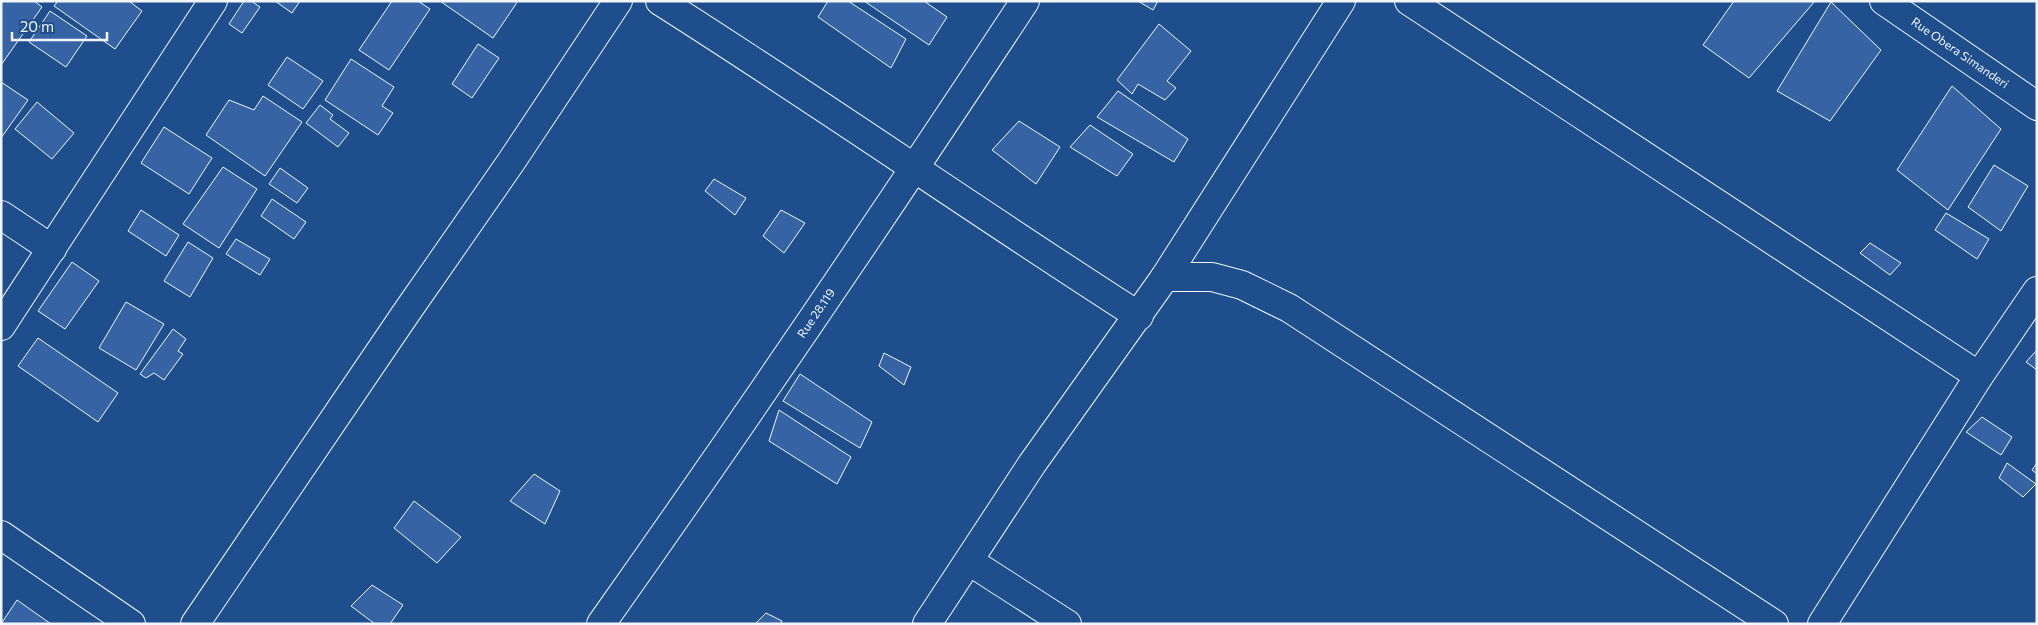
<svg xmlns="http://www.w3.org/2000/svg" width="2038" height="625" font-family="Commissioner,sans-serif">
	<style>
		.building { fill: #3563a3; stroke: #f2f6ff }
		.lines { fill: none; stroke-linecap: round; stroke-linejoin: round }
		.minor-casing { stroke: #f2f6ff; stroke-width: 30 }
		.minor { stroke: #1f4e8c; stroke-width: 28 }
		.labels { text-anchor: middle; stroke-width: 4; stroke-linejoin: round; paint-order: stroke }
		.street-label { font-size: 12px; fill: #f2f6ff; stroke: #1f4e8c }
	</style>
	<rect width="100%" height="100%" fill="#1f4e8c"/>
	<!-- building -->
	<path class="building" d="M 1,1 L 34,1 L 42,7 L 1,65 Z
		M 58,1 L 129,1 L 142,11 L 115,49 L 54,6 Z
		M 244,1 L 251,1 L 260,7 L 242,33 L 229,24 Z
		M 275,1 L 300,1 L 292,13 Z
		M 392,1 L 418,1 L 430,9 L 389,70 L 359,50 Z
		M 440,1 L 518,1 L 493,38 Z
		M 828,1 L 848,1 L 906,39 L 891,68 L 818,17 Z
		M 864,1 L 924,1 L 947,17 L 929,45 Z
		M 1138,1 L 1158,1 L 1153,10 Z
		M 1734,1 L 1815,1 L 1749,78 L 1703,45 Z
		M 1831,2 L 1881,50 L 1830,121 L 1777,91 Z
		M 50,11 L 87,36 L 66,67 L 29,42 Z
		M 1159,24 L 1191,51 L 1167,81 L 1176,88 L 1165,100 L 1138,84 L 1132,94 L 1117,80 Z
		M 478,44 L 499,58 L 472,98 L 452,84 Z
		M 287,57 L 323,81 L 303,109 L 268,85 Z
		M 351,59 L 394,87 L 382,106 L 393,113 L 378,135 L 325,100 Z
		M 1,82 L 28,100 L 1,138 Z
		M 1952,86 L 2001,129 L 1948,210 L 1897,170 Z
		M 1118,91 L 1188,139 L 1174,162 L 1097,117 Z
		M 263,96 L 302,122 L 265,176 L 206,135 L 229,100 L 254,110 Z
		M 37,102 L 74,133 L 52,159 L 15,129 Z
		M 320,105 L 333,115 L 330,119 L 349,133 L 338,147 L 306,123 Z
		M 1019,121 L 1060,147 L 1036,184 L 992,150 Z
		M 1090,125 L 1133,154 L 1117,176 L 1070,147 Z
		M 164,127 L 212,158 L 189,194 L 141,163 Z
		M 1994,165 L 2028,186 L 2001,231 L 1968,207 Z
		M 223,167 L 257,189 L 219,248 L 183,224 Z
		M 280,168 L 308,188 L 297,203 L 269,184 Z
		M 714,179 L 746,198 L 735,215 L 705,191 Z
		M 272,199 L 306,222 L 294,239 L 261,216 Z
		M 141,210 L 179,235 L 166,256 L 128,231 Z
		M 781,210 L 805,223 L 784,253 L 763,236 Z
		M 1946,213 L 1989,239 L 1977,259 L 1935,230 Z
		M 236,239 L 270,259 L 260,275 L 226,254 Z
		M 188,242 L 213,258 L 190,297 L 164,281 Z
		M 1870,243 L 1901,263 L 1890,275 L 1860,253 Z
		M 72,262 L 99,281 L 65,329 L 38,311 Z
		M 126,302 L 164,324 L 136,370 L 99,348 Z
		M 173,329 L 186,339 L 178,351 L 183,354 L 164,380 L 154,373 L 146,378 L 140,374 Z
		M 38,338 L 118,393 L 98,422 L 18,366 Z
		M 2037,350 L 2037,370 L 2026,362 Z
		M 884,353 L 911,367 L 904,385 L 879,366 Z
		M 800,374 L 872,422 L 860,448 L 783,401 Z
		M 779,410 L 851,457 L 837,484 L 769,441 Z
		M 1982,417 L 2012,437 L 2001,455 L 1966,432 Z
		M 2007,463 L 2036,484 L 2023,497 L 1999,478 Z
		M 2037,463 L 2037,474 L 2032,470 Z
		M 534,474 L 560,491 L 545,524 L 510,501 Z
		M 414,501 L 461,537 L 437,563 L 394,528 Z
		M 372,585 L 403,605 L 390,624 L 375,624 L 351,606 Z
		M 17,600 L 51,624 L 1,624 Z
		M 766,613 L 782,621 L 781,624 L 755,624 Z"/>
	<g class="lines">
		<defs>
			<g id="minor">
				<path d="M 660,1 C 821,103 978,213 1139,316"/>
				<path d="M 1409,1 L 1979,376"/>
				<path id="s1" d="M 1884,1 L 2037,106"/>
				<path d="M 1,215 L 52,249"/>
				<path d="M 1165,277 L 1212,277 L 1242,285 L 1289,308 L 1774,624"/>
				<path d="M 1,326 L 213,1"/>
				<path d="M 1,535 L 131,624"/>
				<path d="M 969,561 L 1067,624"/>
				<path d="M 195,624 L 404,316 L 511,162 L 618,1"/>
				<path id="s2" d="M 601,624 C 746,419 887,211 1025,1"/>
				<path d="M 927,624 L 1032,464 L 1165,277 L 1341,1"/>
				<path d="M 1822,624 L 1979,376 L 2037,291"/>
			</g>
		</defs>
		<!-- minor casing -->
		<use href="#minor" class="minor-casing"/>
		<!-- minor -->
		<use href="#minor" class="minor"/>
	</g>
	<g class="labels">
		<!-- street labels -->
		<g class="street-label">
			<text dy="4" stroke="none"><textPath href="#s1" startOffset="92">Rue Obera Simanderi</textPath></text>
			<text dy="4" stroke="none"><textPath href="#s2" startOffset="378">Rue 28.119</textPath></text>
		</g>
	</g>
	<!-- border -->
	<rect width="2038" height="625" fill="none" stroke="#f2f6ff" stroke-width="5"/>
	<!-- scale -->
	<path d="M12 32v8h95v-8" fill="none" stroke="#f2f6ff" stroke-width="2.5"/>
	<text x="20" y="32" font-size="15" fill="#f2f6ff" stroke="#1f4e8c" stroke-width="4" paint-order="stroke">20 m</text>
</svg>
